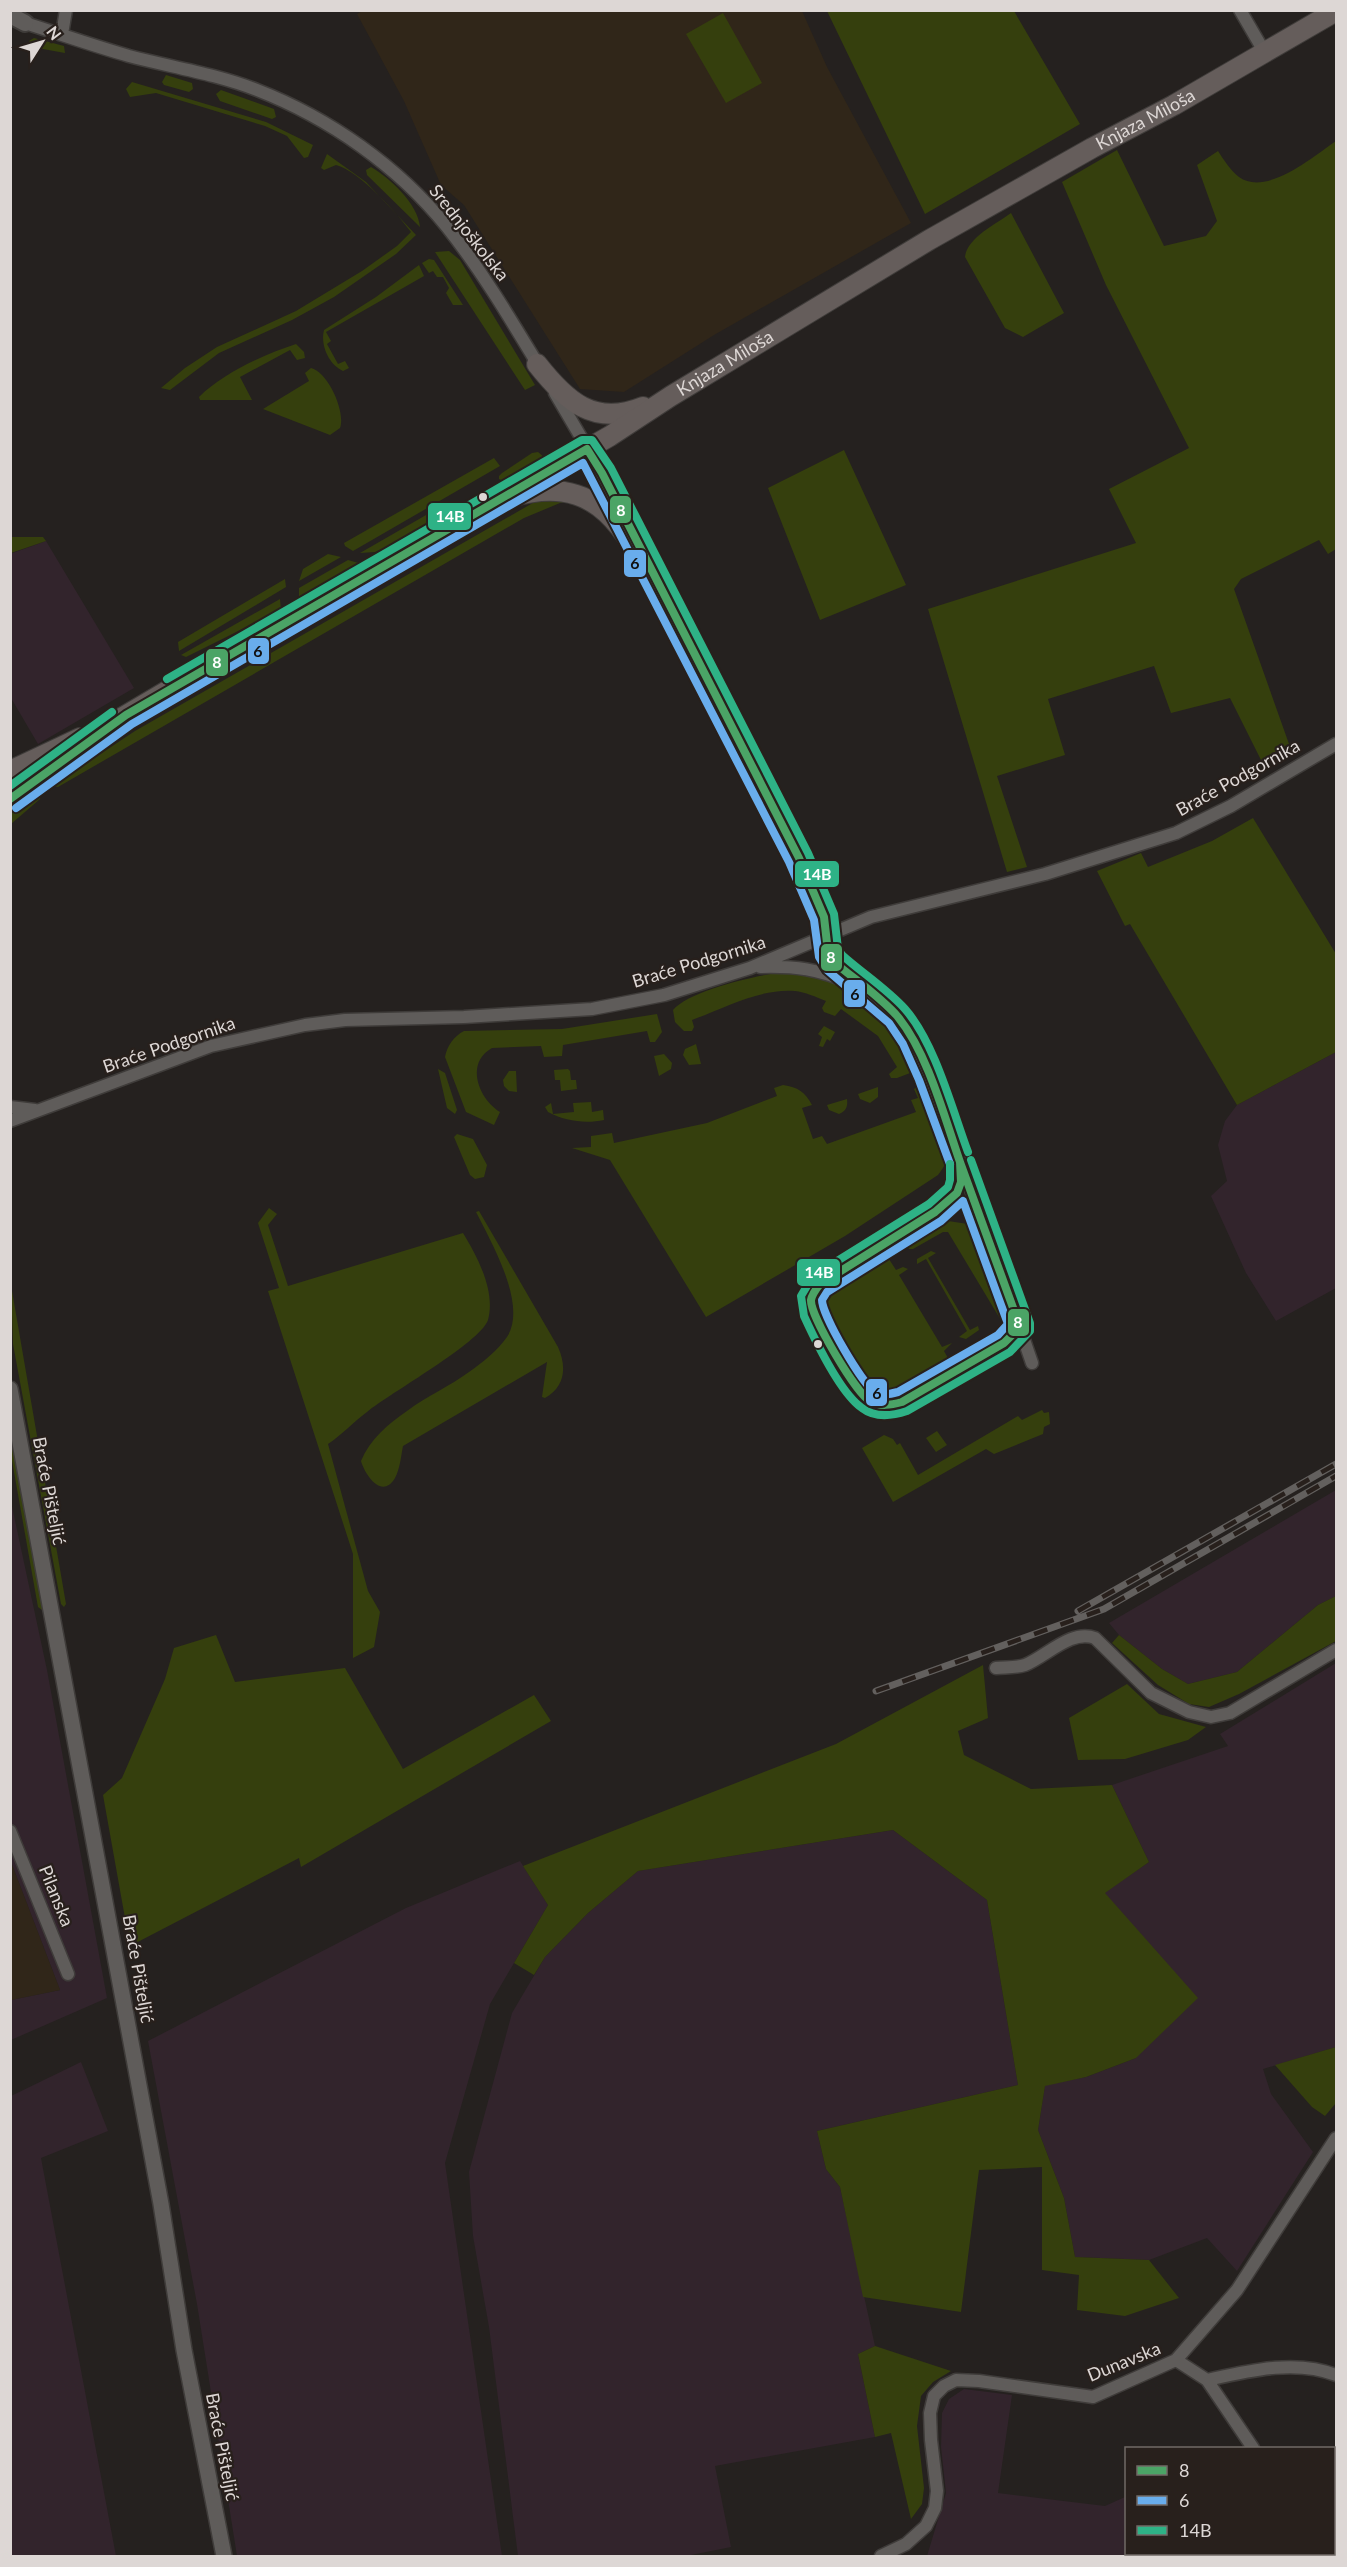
<svg xmlns="http://www.w3.org/2000/svg" width="1347" height="2567" font-family="Lato,sans-serif">
	<style>
		.industrial { fill: #32242c }
		.education { fill: #302619 }
		.green { fill: #353f0d }
		.lines { fill: none; stroke-linecap: round; stroke-linejoin: round }
		.minor-casing { stroke: #3f3c3a; stroke-width: 15 }
		.tertiary-casing { stroke: #3f3c3a; stroke-width: 18 }
		.secondary-casing { stroke: #3f3c3a; stroke-width: 20 }
		.primary-casing { stroke: #3f3c3a; stroke-width: 22 }
		.minor { stroke: #5f5c5a; stroke-width: 12 }
		.tertiary { stroke: #5f5c5a; stroke-width: 15 }
		.secondary { stroke: #5f5c5a; stroke-width: 16 }
		.primary { stroke: #655d5b; stroke-width: 20 }
		.rail-casing { stroke: #63605e; stroke-width: 7 }
		.rail { stroke: #28201c; stroke-width: 4.5; stroke-dasharray: 14; stroke-linecap: butt }
		.bus-1-casing { stroke: #28201c; stroke-width: 12 }
		.bus-2-casing { stroke: #28201c; stroke-width: 12 }
		.bus-3-casing { stroke: #28201c; stroke-width: 12 }
		.bus-1 { stroke: #4ba466; stroke-width: 8 }
		.bus-2 { stroke: #69adec; stroke-width: 8 }
		.bus-3 { stroke: #2eb286; stroke-width: 8 }
		.bus-dot { fill: #ddd7d5; stroke: #28201c; stroke-width: 2 }
		.labels { text-anchor: middle; stroke-width: 4.5; stroke-linejoin: round; paint-order: stroke }
		.street-label { font-size: 18px; fill: #ddd7d5; stroke: #28201c }
		.line-badge { stroke: #28201c; stroke-width: 2 }
		.badge-label { font-size: 16px; text-anchor: middle; font-weight: bold; fill: #fff }
		.pale-badge-label { font-size: 16px; text-anchor: middle; font-weight: bold; fill: #111 }
	</style>
	<rect width="100%" height="100%" fill="#25211f"/>
	<!-- industrial -->
	<path class="industrial" d="M 46,541 L 134,688 L 38,744 L 11,698 L 10,554 Z
		M 1336,1052 L 1336,1288 L 1276,1321 L 1246,1273 L 1211,1196 L 1227,1181 L 1218,1145 L 1225,1121 L 1237,1105 Z
		M 1336,1490 L 1336,1596 L 1318,1605 L 1237,1672 L 1188,1684 L 1162,1669 L 1119,1635 L 1109,1623 Z
		M 10,1497 L 47,1670 L 107,1998 L 11,2040 L 11,2000 L 60,1990 L 11,1862 Z
		M 1336,1663 L 1336,2047 L 1263,2069 L 1271,2094 L 1313,2152 L 1237,2271 L 1207,2238 L 1149,2260 L 1075,2257 L 1064,2198 L 1038,2130 L 1045,2085 L 1086,2077 L 1136,2058 L 1104,1893 L 1149,1862 L 1112,1785 L 1228,1746 L 1220,1734 Z
		M 893,1830 L 987,1900 L 1018,2085 L 817,2131 L 826,2169 L 840,2187 L 875,2346 L 858,2354 L 875,2437 L 715,2466 L 731,2547 L 686,2556 L 518,2556 L 489,2327 L 473,2236 L 469,2172 L 512,2013 L 545,1957 L 588,1913 L 638,1871 Z
		M 520,1861 L 548,1905 L 490,2004 L 445,2163 L 502,2556 L 237,2556 L 197,2304 L 148,2041 L 406,1908 Z
		M 81,2062 L 108,2131 L 41,2158 L 116,2556 L 11,2556 L 11,2096 Z
		M 964,2389 L 1012,2395 L 998,2493 L 1105,2506 L 1125,2497 L 1126,2554 L 1313,2554 L 1315,2556 L 927,2556 L 946,2493 L 941,2447 L 942,2413 L 949,2399 Z"/>
	<!-- education -->
	<path class="education" d="M 364,10 L 802,11 L 827,67 L 911,223 L 714,335 L 624,392 L 580,389 L 464,205 L 441,185 L 404,101 L 357,14 Z
		M 10,1862 L 11,1862 L 60,1990 L 11,2000 Z"/>
	<!-- green -->
	<path class="green" d="M 827,11 L 1014,11 L 1080,124 L 925,214 Z
		M 723,13 L 762,83 L 726,103 L 686,34 Z
		M 34,38 L 64,46 L 65,53 L 32,47 L 29,41 Z
		M 166,75 L 192,83 L 193,89 L 189,92 L 164,85 L 162,82 Z
		M 132,82 L 266,122 L 313,145 L 308,157 L 304,158 L 287,136 L 265,126 L 156,93 L 130,97 L 126,89 Z
		M 221,90 L 274,109 L 276,117 L 272,119 L 220,101 L 216,94 Z
		M 1336,141 L 1336,549 L 1328,554 L 1319,540 L 1241,579 L 1234,589 L 1289,744 L 1261,760 L 1230,698 L 1171,713 L 1154,666 L 1048,699 L 1065,755 L 997,776 L 1027,867 L 1007,872 L 928,609 L 1136,543 L 1109,489 L 1189,448 L 1106,285 L 1062,182 L 1117,150 L 1164,246 L 1206,236 L 1217,221 L 1197,165 L 1218,151 C 1224,160 1230,170 1239,177 C 1266,197 1314,156 1336,141 Z
		M 327,154 L 366,182 L 416,235 L 396,254 L 334,297 L 292,320 L 219,353 L 170,390 L 161,388 L 185,368 L 217,347 L 296,311 L 362,271 L 397,246 L 411,232 C 397,213 359,171 336,165 L 324,170 L 321,168 Z
		M 371,167 C 390,178 418,204 420,227 L 367,175 L 366,170 Z
		M 1011,213 L 1064,313 L 1023,337 L 1005,328 L 965,257 C 967,238 996,224 1011,213 Z
		M 449,251 L 460,260 L 535,385 L 525,390 L 435,252 Z
		M 429,259 L 434,260 L 463,305 L 453,305 L 446,293 L 449,288 L 443,277 L 437,277 L 433,271 L 429,273 L 422,263 Z
		M 419,265 L 424,276 L 326,332 L 331,341 L 327,344 L 338,364 L 345,361 L 349,368 L 343,371 C 329,365 320,345 324,330 L 376,297 Z
		M 296,344 L 304,352 L 305,358 L 297,360 L 290,350 L 240,377 L 252,400 L 200,400 L 199,397 C 223,373 265,354 296,344 Z
		M 311,368 C 328,372 346,412 340,428 L 330,435 L 263,409 L 309,381 L 305,373 Z
		M 844,450 L 906,585 L 820,620 L 768,488 Z
		M 538,452 L 545,458 L 532,468 L 503,481 L 499,479 L 499,476 L 502,473 L 532,453 Z
		M 494,458 L 500,466 L 353,551 L 345,546 L 344,543 Z
		M 538,500 L 573,501 L 560,503 L 524,518 L 58,787 L 52,786 L 135,731 Z
		M 440,507 L 444,510 L 405,539 L 375,552 L 360,553 Z
		M 11,537 L 43,537 L 46,541 L 11,553 Z
		M 328,554 L 341,557 L 299,581 L 303,569 Z
		M 348,560 L 362,564 L 299,599 L 299,588 Z
		M 285,579 L 286,587 L 179,651 L 178,642 Z
		M 280,599 L 281,610 L 186,657 L 181,655 Z
		M 41,793 L 40,799 L 11,824 L 11,813 Z
		M 1253,818 L 1336,954 L 1336,1052 L 1237,1105 L 1130,924 L 1125,926 L 1097,871 L 1141,853 L 1148,867 L 1212,841 Z
		M 778,973 C 846,975 893,1007 918,1070 L 897,1078 L 891,1078 L 889,1074 L 897,1067 L 878,1036 L 841,1009 L 835,1016 L 824,1012 L 822,1008 L 826,1001 C 816,997 805,992 795,991 C 761,988 724,1008 692,1020 L 694,1027 L 692,1031 L 684,1031 L 675,1022 L 673,1010 C 689,991 753,976 778,973 Z
		M 657,1014 L 662,1032 L 655,1042 L 650,1042 L 647,1031 L 563,1045 L 562,1056 L 544,1057 L 541,1046 L 492,1048 C 465,1063 478,1098 500,1112 L 494,1125 L 466,1112 L 445,1057 C 447,1046 454,1036 464,1031 L 562,1029 Z
		M 824,1026 L 835,1032 L 830,1041 L 827,1039 L 823,1047 L 819,1046 L 822,1037 L 818,1034 Z
		M 696,1044 L 701,1064 L 689,1065 L 683,1055 L 685,1049 Z
		M 664,1054 L 672,1063 L 671,1069 L 659,1076 L 654,1056 Z
		M 438,1069 L 445,1073 L 457,1110 L 455,1114 L 447,1108 Z
		M 568,1069 L 570,1071 L 571,1080 L 576,1080 L 577,1089 L 561,1091 L 560,1080 L 555,1080 L 554,1070 Z
		M 509,1071 L 516,1071 L 517,1092 L 509,1091 L 504,1086 L 503,1080 Z
		M 783,1085 C 798,1087 805,1092 812,1105 L 802,1108 L 813,1139 L 822,1136 L 827,1144 L 916,1112 L 911,1100 L 918,1098 L 914,1089 L 918,1086 C 930,1092 947,1143 946,1158 C 946,1164 942,1170 938,1175 L 845,1236 L 706,1317 L 610,1160 L 572,1148 L 591,1147 L 591,1136 L 612,1133 L 614,1143 L 707,1123 L 777,1096 L 774,1088 Z
		M 878,1087 L 878,1097 L 870,1103 L 860,1099 L 858,1094 Z
		M 847,1099 C 848,1107 846,1111 839,1114 L 829,1110 L 827,1105 Z
		M 591,1102 L 592,1112 L 603,1110 L 604,1120 C 585,1124 565,1121 548,1112 L 545,1107 L 551,1103 L 553,1114 L 574,1112 L 573,1103 Z
		M 457,1134 L 473,1139 L 487,1165 L 484,1177 L 475,1179 L 470,1175 L 454,1137 Z
		M 269,1208 L 277,1214 L 268,1225 L 288,1286 L 463,1233 C 477,1256 496,1291 488,1320 C 480,1343 390,1393 367,1412 C 353,1422 342,1435 328,1444 L 368,1591 L 380,1612 L 374,1647 L 353,1658 L 353,1554 L 268,1291 L 279,1288 L 258,1223 Z
		M 479,1211 L 558,1347 C 567,1367 565,1387 545,1398 L 542,1397 L 547,1362 L 403,1446 C 401,1456 400,1469 395,1478 C 382,1500 365,1475 361,1461 C 370,1439 388,1424 407,1411 C 427,1396 450,1386 469,1372 C 482,1363 498,1350 507,1337 C 528,1305 491,1242 476,1212 Z
		M 948,1221 L 968,1224 L 981,1236 L 1009,1315 C 1007,1340 991,1343 972,1355 L 969,1348 L 995,1333 L 1002,1322 L 948,1232 L 943,1232 L 913,1249 L 909,1249 L 907,1246 Z
		M 931,1251 L 936,1253 L 928,1258 L 970,1330 L 978,1326 L 979,1330 L 966,1339 L 959,1337 L 967,1331 L 926,1259 L 917,1264 L 917,1259 Z
		M 887,1256 L 896,1270 L 903,1267 L 908,1269 L 899,1275 L 942,1347 L 952,1343 L 944,1351 L 949,1360 L 958,1357 L 959,1360 L 902,1395 L 888,1398 L 870,1388 L 827,1309 C 823,1282 868,1267 887,1256 Z
		M 11,1285 L 66,1604 L 64,1607 L 61,1604 L 13,1344 Z
		M 1019,1342 L 1021,1346 L 1017,1348 L 902,1414 L 901,1411 Z
		M 1042,1410 L 1044,1413 L 1049,1412 L 1050,1424 L 1044,1427 L 1043,1434 L 994,1454 L 986,1449 L 893,1502 L 862,1448 L 884,1435 L 893,1439 L 897,1445 L 900,1443 L 918,1475 L 1018,1416 L 1022,1420 Z
		M 10,1423 L 43,1609 L 42,1610 L 38,1607 L 11,1455 Z
		M 937,1431 L 947,1445 L 936,1452 L 926,1438 Z
		M 1336,1596 L 1336,1641 L 1239,1694 L 1209,1707 L 1189,1704 L 1158,1685 L 1112,1643 L 1119,1635 L 1162,1669 L 1188,1684 L 1237,1672 L 1318,1605 Z
		M 216,1635 L 235,1682 L 345,1668 L 403,1769 L 534,1695 L 551,1721 L 301,1867 L 299,1858 L 130,1946 L 103,1795 L 122,1778 L 165,1679 L 174,1648 Z
		M 983,1665 L 988,1718 L 958,1731 L 964,1755 L 1031,1789 L 1112,1785 L 1149,1862 L 1105,1893 L 1198,1998 L 1136,2058 L 1086,2077 L 1045,2086 L 1038,2130 L 1064,2198 L 1075,2257 L 1149,2260 L 1179,2298 L 1125,2316 L 1077,2310 L 1079,2275 L 1042,2270 L 1042,2167 L 979,2170 L 961,2312 L 863,2297 L 840,2187 L 826,2169 L 817,2131 L 1018,2085 L 987,1900 L 893,1830 L 638,1871 L 588,1913 L 545,1957 L 534,1975 L 514,1963 L 548,1905 L 523,1866 L 836,1744 Z
		M 1127,1684 L 1159,1714 L 1206,1727 L 1188,1740 L 1125,1759 L 1078,1760 L 1069,1718 Z
		M 1336,2047 L 1336,2103 L 1325,2116 L 1312,2107 L 1275,2065 Z
		M 875,2346 L 951,2371 L 933,2382 L 921,2396 L 917,2426 L 924,2488 L 922,2504 L 911,2519 L 891,2433 L 875,2437 L 858,2354 Z"/>
	<g class="lines">
		<defs>
			<path id="minor" d="M 1240,10 L 1265,53
				M 25,23 C 60,34 94,46 129,56 C 171,67 216,74 257,90 C 329,118 398,166 447,227 C 482,271 511,320 540,368
				M 62,34 L 66,10
				M 555,393 L 602,473 L 633,535
				M 665,599 L 799,858 L 824,917 L 828,952 L 834,962 L 897,1016 L 922,1059 L 988,1235 L 1032,1363
				M 760,967 C 796,966 818,969 851,983
				M 10,1107 L 35,1110
				M 10,1121 L 211,1046 L 305,1025 L 345,1020 L 464,1017 L 592,1009 L 664,995 L 750,968 L 871,917 L 1045,874 L 1176,833 L 1231,806 L 1336,744
				M 996,1668 C 1005,1667 1016,1668 1025,1665 C 1047,1656 1071,1629 1095,1638 L 1151,1693 L 1189,1712 L 1211,1717 L 1230,1713 L 1336,1650
				M 10,1831 L 68,1974
				M 1176,2360 L 1207,2380 L 1253,2448
				M 1207,2380 C 1248,2371 1295,2359 1336,2375
				M 1314,2554 L 1315,2556
				M 881,2556 L 906,2544 L 926,2526 L 935,2508 L 937,2491 L 931,2440 L 930,2413 L 934,2396 L 944,2386 L 956,2380 L 979,2381 L 1093,2397 L 1176,2360 L 1237,2290 L 1336,2138"/>
			<path id="tertiary" d="M 10,1389 L 161,2204 L 184,2350 L 224,2556"/>
			<path id="secondary" d="M 10,15 L 25,23"/>
			<g id="primary">
				<path d="M 537,364 C 566,401 594,427 643,407"/>
				<path d="M 511,497 C 605,470 626,537 667,603"/>
				<path d="M 10,771 L 80,738"/>
				<path id="s1" d="M 10,799 L 118,720 L 172,688 L 610,436 L 671,396 L 929,240 L 1092,148 L 1174,105 L 1336,11"/>
			</g>
		</defs>
		<!-- minor casing -->
		<use href="#minor" class="minor-casing"/>
		<!-- tertiary casing -->
		<use href="#tertiary" class="tertiary-casing"/>
		<!-- secondary casing -->
		<use href="#secondary" class="secondary-casing"/>
		<!-- primary casing -->
		<use href="#primary" class="primary-casing"/>
		<!-- minor -->
		<use href="#minor" class="minor"/>
		<!-- tertiary -->
		<use href="#tertiary" class="tertiary"/>
		<!-- secondary -->
		<use href="#secondary" class="secondary"/>
		<!-- primary -->
		<use href="#primary" class="primary"/>
		<defs>
			<path id="rail" d="M 1078,1611 L 1336,1464
				M 876,1691 L 1104,1609 L 1336,1476"/>
		</defs>
		<!-- rail casing -->
		<use href="#rail" class="rail-casing"/>
		<!-- rail -->
		<use href="#rail" class="rail"/>
		<defs>
			<path id="bus-1" d="M 10,799 L 126,715 L 587,449 L 602,473 L 799,858 L 824,917 L 828,952 L 834,962 C 854,979 881,997 898,1017 C 928,1054 944,1116 960,1162
				M 960,1162 L 1020,1327 L 1004,1343 L 902,1402 C 891,1405 880,1407 870,1401 C 856,1393 810,1316 811,1300 C 812,1294 816,1289 820,1284 L 935,1212 L 957,1193 L 961,1182 Z"/>
			<path id="bus-2" d="M 16,808 L 132,724 L 583,463 L 789,862 L 814,920 L 819,957 L 827,970 L 889,1023 L 903,1044 L 919,1080 L 950,1164
				M 963,1201 L 1008,1324 L 998,1335 L 898,1392 C 890,1394 882,1396 875,1392 C 862,1384 822,1315 822,1300 L 827,1292 L 941,1221 Z"/>
			<path id="bus-3" d="M 167,679 L 582,440 L 592,440 L 611,468 L 808,853 L 834,914 L 838,949 L 842,955 C 862,973 887,989 905,1009 C 935,1043 952,1109 968,1152
				M 10,786 L 112,712
				M 950,1164 L 950,1180 L 948,1187 L 929,1204 L 813,1276 L 801,1296 L 804,1316 C 815,1340 840,1393 862,1408 C 875,1418 892,1416 907,1411 L 1010,1352 L 1030,1331 L 1030,1323 L 971,1160"/>
		</defs>
		<!-- bus-1 casing -->
		<use href="#bus-1" class="bus-1-casing"/>
		<!-- bus-2 casing -->
		<use href="#bus-2" class="bus-2-casing"/>
		<!-- bus-3 casing -->
		<use href="#bus-3" class="bus-3-casing"/>
		<!-- bus-1 -->
		<use href="#bus-1" class="bus-1"/>
		<!-- bus-2 -->
		<use href="#bus-2" class="bus-2"/>
		<!-- bus-3 -->
		<use href="#bus-3" class="bus-3"/>
	</g>
	<!-- markers -->
	<g class="bus-dot">
		<circle cx="483" cy="497" r="5"/>
		<circle cx="818" cy="1344" r="5"/>
	</g>
	<g class="labels">
		<!-- street labels -->
		<g class="street-label">
			<text dy="6" stroke="none"><textPath href="#s1" startOffset="1324">Knjaza Miloša</textPath></text>
			<text transform="translate(469 233) rotate(52)" y="6">Srednjoškolska</text>
			<text dy="6" stroke="none"><textPath href="#s1" startOffset="838">Knjaza Miloša</textPath></text>
			<text transform="translate(1238 778) rotate(-29)" y="6">Braće Podgornika</text>
			<text transform="translate(699 962) rotate(-17)" y="6">Braće Podgornika</text>
			<text transform="translate(169 1045) rotate(-19)" y="6">Braće Podgornika</text>
			<text transform="translate(49 1491) rotate(79)" y="6">Braće Pišteljić</text>
			<text transform="translate(56 1896) rotate(68)" y="6">Pilanska</text>
			<text transform="translate(138 1969) rotate(80)" y="6">Braće Pišteljić</text>
			<text transform="translate(1124 2362) rotate(-22)" y="6">Dunavska</text>
			<text transform="translate(222 2447) rotate(79)" y="6">Braće Pišteljić</text>
		</g>
	</g>
	<g class="line-badge">
		<rect x="609" y="495" width="23" height="29" rx="6" fill="#4ba466"/>
		<rect x="427" y="502" width="45" height="29" rx="6" fill="#2eb286"/>
		<rect x="623" y="549" width="24" height="29" rx="6" fill="#69adec"/>
		<rect x="247" y="637" width="23" height="28" rx="6" fill="#69adec"/>
		<rect x="205" y="648" width="24" height="29" rx="6" fill="#4ba466"/>
		<rect x="794" y="860" width="46" height="28" rx="6" fill="#2eb286"/>
		<rect x="820" y="943" width="23" height="29" rx="6" fill="#4ba466"/>
		<rect x="843" y="979" width="23" height="29" rx="6" fill="#69adec"/>
		<rect x="796" y="1258" width="45" height="29" rx="6" fill="#2eb286"/>
		<rect x="1007" y="1308" width="23" height="29" rx="6" fill="#4ba466"/>
		<rect x="865" y="1378" width="23" height="29" rx="6" fill="#69adec"/>
	</g>
	<g class="badge-label">
		<text x="621" y="516">8</text>
		<text x="450" y="522">14B</text>
		<text x="217" y="668">8</text>
		<text x="817" y="880">14B</text>
		<text x="831" y="963">8</text>
		<text x="819" y="1278">14B</text>
		<text x="1018" y="1328">8</text>
	</g>
	<g class="pale-badge-label">
		<text x="635" y="569">6</text>
		<text x="258" y="657">6</text>
		<text x="855" y="1000">6</text>
		<text x="877" y="1399">6</text>
	</g>
	<!-- border -->
	<rect width="1347" height="2567" fill="none" stroke="#ddd7d5" stroke-width="24"/>
	<!-- legend -->
	<rect x="1125" y="2447" width="210" height="108" fill="#28201c" stroke="#706966" stroke-width="1.5"/>
	<rect x="1137" y="2466" width="30" height="9" fill="#4ba466" stroke="#706966" stroke-width="1.5"/>
	<text x="1179" y="2477" font-size="18" fill="#ddd7d5">8</text>
	<rect x="1137" y="2496" width="30" height="9" fill="#69adec" stroke="#706966" stroke-width="1.5"/>
	<text x="1179" y="2507" font-size="18" fill="#ddd7d5">6</text>
	<rect x="1137" y="2526" width="30" height="9" fill="#2eb286" stroke="#706966" stroke-width="1.5"/>
	<text x="1179" y="2537" font-size="18" fill="#ddd7d5">14B</text>
	<!-- north arrow -->
	<g transform="translate(42 42) rotate(53)" stroke="#28201c" stroke-width="4.5" paint-order="stroke">
	<path d="M0-4.5L10 22L0 15L-10 22Z" fill="#ddd7d5"/>
	<text y="-9" font-size="16" font-weight="bold" text-anchor="middle" fill="#ddd7d5">N</text>
	</g>
</svg>
